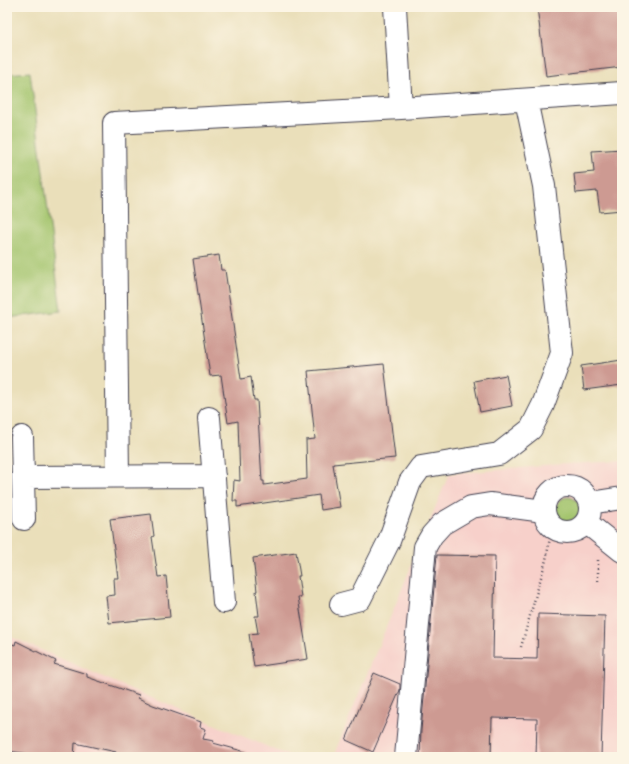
<svg xmlns="http://www.w3.org/2000/svg" width="629" height="764" font-family="Mynerve,sans-serif">
	<style>
		.built { fill: #f7d0ca }
		.green { fill: #a4c56e; stroke: #637454 }
		.building { fill: #cd9a92 }
		.lines { fill: none; stroke-linecap: round; stroke-linejoin: round }
		.minor-casing { stroke: #403e4e; stroke-width: 24 }
		.path { stroke: #403e4e; stroke-width: 2.5; stroke-dasharray: 1 3; stroke-linecap: butt }
		.minor { stroke: #fff; stroke-width: 22 }
	</style>
	<rect width="100%" height="100%" fill="#fcf5e5"/>
	<filter id="ink" filterUnits="userSpaceOnUse"><feTurbulence type="fractalNoise" baseFrequency=".025" numOctaves="2"/><feDisplacementMap in="SourceGraphic" scale="8" xChannelSelector="R" yChannelSelector="G"/><feConvolveMatrix kernelMatrix="1 2 1 2 8 2 1 2 1" color-interpolation-filters="sRGB"/></filter>
	<filter id="wash" filterUnits="userSpaceOnUse"><feTurbulence type="fractalNoise" baseFrequency=".012" numOctaves="4" result="noise"/><feDisplacementMap in="SourceGraphic" scale="16" xChannelSelector="R" yChannelSelector="G"/><feGaussianBlur stdDeviation="0.9" result="paint"/><feColorMatrix in="noise" values="0 0 0 0 0 0 0 0 0 0 0 0 0 0 0 0 0 1.4 0 .05"/><feComposite in="paint" operator="in"/></filter>
	<g filter="url(#wash)">
		<rect width="100%" height="100%" fill="#eadfba"/>
		<!-- built -->
		<path class="built" d="M 622,461 L 622,757 L 333,757 L 449,474 L 567,464 Z
			M 7,635 L 119,684 L 292,757 L 7,757 Z"/>
		<!-- green -->
		<path class="green" d="M 30,72 L 61,311 L 7,318 L 7,74 Z
			M556 509a12 12 0 1 1 24 0a12 12 0 1 1-24 0Z"/>
		<g id="blocks">
			<!-- building -->
			<path class="building" d="M 537,7 L 622,7 L 622,67 L 546,76 Z
				M 622,149 L 622,210 L 600,212 L 597,191 L 576,193 L 574,174 L 594,172 L 592,151 Z
				M 219,255 L 221,270 L 225,270 L 241,379 L 251,377 L 254,400 L 257,400 L 262,481 L 264,481 L 264,485 L 307,479 L 306,440 L 315,439 L 308,371 L 384,364 L 395,458 L 333,464 L 340,507 L 321,510 L 319,495 L 237,507 L 237,501 L 233,501 L 234,480 L 240,481 L 238,421 L 228,423 L 221,375 L 210,376 L 193,259 Z
				M 622,360 L 622,385 L 584,390 L 581,366 Z
				M 506,375 L 512,406 L 480,412 L 474,381 Z
				M 151,514 L 154,536 L 152,537 L 158,577 L 166,576 L 170,617 L 109,623 L 106,596 L 115,595 L 114,578 L 118,578 L 110,519 Z
				M 296,552 L 300,576 L 298,576 L 301,597 L 298,597 L 308,659 L 254,667 L 249,634 L 258,633 L 255,616 L 259,616 L 256,591 L 257,591 L 253,558 Z
				M 437,555 L 495,556 L 493,658 L 537,659 L 538,614 L 605,616 L 601,757 L 536,757 L 537,719 L 492,718 L 491,757 L 420,757 L 421,730 Z
				M 16,641 L 56,661 L 54,664 L 87,674 L 87,677 L 139,695 L 138,698 L 153,705 L 201,722 L 200,727 L 206,729 L 203,739 L 214,741 L 213,743 L 246,752 L 245,757 L 114,757 L 116,752 L 75,743 L 74,757 L 39,757 L 39,755 L 7,751 L 7,642 L 15,645 Z
				M 374,673 L 400,684 L 400,690 L 373,752 L 346,740 Z"/>
		</g>
	</g>
	<g filter="url(#ink)">
		<use href="#blocks" fill-opacity="0" stroke="#403e4e" stroke-width="1"/>
		<g class="lines">
			<defs>
				<path id="minor" d="M 395,7 L 401,108
					M 209,418 L 224,602
					M 22,437 L 24,519
					M 118,476 L 114,123 L 401,108 L 622,93
					M 23,477 L 214,476
					M544 509a23 23 0 1 1 46 0a23 23 0 1 1-46 0Z
					M 590,503 L 622,498
					M 587,523 L 622,551
					M 341,604 L 360,599 L 389,541 L 410,482 L 421,467 L 499,454 L 531,429 L 543,405 L 562,353 L 544,186 L 526,100
					M 406,757 L 425,547 L 432,535 L 442,524 L 471,507 L 490,504 L 544,511"/>
			</defs>
			<!-- minor casing -->
			<use href="#minor" class="minor-casing"/>
			<!-- path -->
			<path class="path" d="M 598,560 L 598,584
				M 521,647 L 546,560 L 551,532"/>
			<!-- minor -->
			<use href="#minor" class="minor"/>
		</g>
	</g>
	<!-- margin -->
	<rect width="629" height="764" fill="none" stroke="#fcf5e5" stroke-width="24"/>
</svg>
